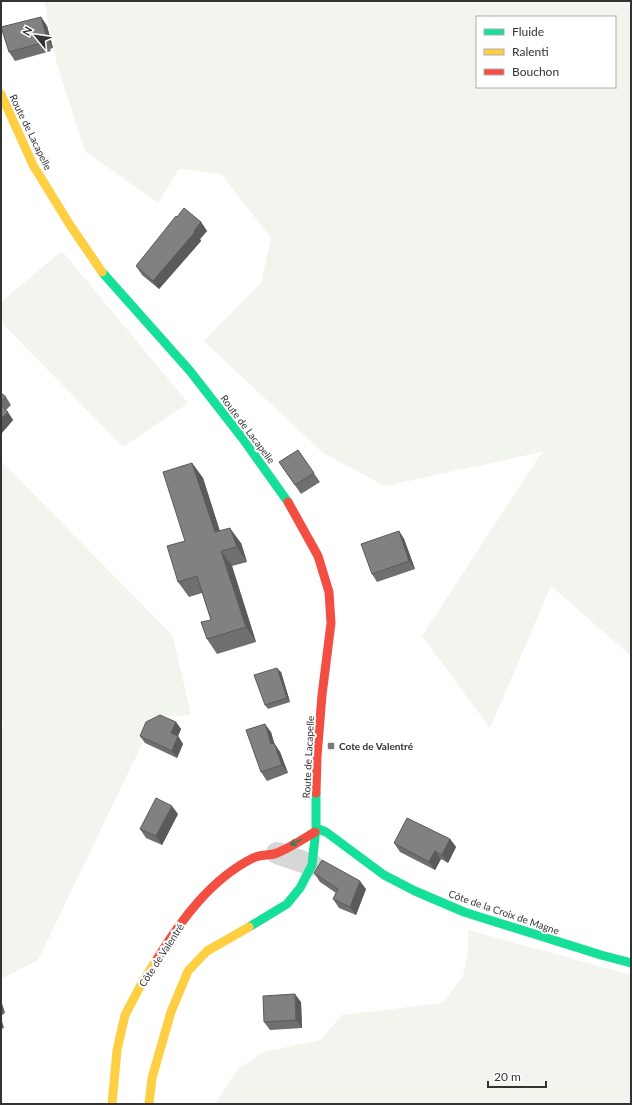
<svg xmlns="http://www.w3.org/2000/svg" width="632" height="1105" font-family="Lato,sans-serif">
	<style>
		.green { fill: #f1f5ed; fill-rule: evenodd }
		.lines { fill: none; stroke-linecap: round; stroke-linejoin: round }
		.street { stroke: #d7d7d7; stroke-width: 22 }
		.fast { stroke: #16e098; stroke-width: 9 }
		.slow { stroke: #ffcf43; stroke-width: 9 }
		.jam { stroke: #f24e42; stroke-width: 9 }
		.wall { fill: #6f6f6f }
		.shaded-wall { fill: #5a5a5a }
		.building { fill: #818181; stroke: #5a5a5a }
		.oneway { stroke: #268160 }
		.poi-dot { fill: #7a7a7a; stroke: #fff; stroke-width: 1.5 }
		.labels { text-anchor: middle; stroke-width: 4; stroke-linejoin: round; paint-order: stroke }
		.street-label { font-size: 10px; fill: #333; stroke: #fff }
		.poi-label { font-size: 10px; font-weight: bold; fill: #333; stroke: #fff; text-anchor: start }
	</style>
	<rect width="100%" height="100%" fill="#fff"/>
	<!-- green -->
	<path class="green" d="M 44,1 L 631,1 L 631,656 L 551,586 L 490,728 L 422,636 L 542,452 L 385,486 L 323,453 L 204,341 L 261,283 L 271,238 L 221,174 L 179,169 L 158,203 L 85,151 L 57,64 ZM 477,17 L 615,17 L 615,87 L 477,87 Z
		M 62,251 L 188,403 L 123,447 L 1,322 L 1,302 Z
		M 1,461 L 173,636 L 191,715 L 155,717 L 38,960 L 1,979 L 1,729 L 5,724 L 1,725 Z
		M 468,930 L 631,975 L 631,1104 L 215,1104 L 237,1070 L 263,1052 L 320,1040 L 342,1015 L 442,1003 L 463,976 L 468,952 Z"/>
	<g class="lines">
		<!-- street -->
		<path class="street" d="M 277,853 L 312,865"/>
		<!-- fast -->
		<path class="fast" d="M 102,272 L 190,371 L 243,439 L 288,502
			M 316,828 L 326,832 L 384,875 L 415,891 L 464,912 L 601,955 L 631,963
			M 249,927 L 287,904 L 300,888 L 312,865 L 316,828 L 316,793"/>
		<!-- slow -->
		<path class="slow" d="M 1,94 L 33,165 L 70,225 L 102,272
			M 112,1104 L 117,1050 L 125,1015 L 142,983 L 157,959
			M 149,1104 L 152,1078 L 171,1012 L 188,971 L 207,951 L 249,927"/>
		<!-- jam -->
		<path class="jam" d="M 288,502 L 318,556 L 329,592 L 331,623 L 322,695 L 317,757 L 316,793
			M 157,959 C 181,920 211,879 253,858 C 261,854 270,856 277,853 C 290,848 303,839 315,832"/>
	</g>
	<!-- wall -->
	<path class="wall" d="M 41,17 L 47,26 L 53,48 L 50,49 L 51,51 L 15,61 L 9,52 Z
		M 177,217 L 201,222 L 207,231 L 200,239 L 201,241 L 159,289 L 142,275 L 136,266 Z
		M 1,393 L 6,397 L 11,405 L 6,410 L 13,420 L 1,434 Z
		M 298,450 L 320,482 L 301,494 L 279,462 Z
		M 192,463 L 203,478 L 220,531 L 241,543 L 247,562 L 232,566 L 256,642 L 217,654 L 207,639 L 211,620 L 202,593 L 189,597 L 178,582 L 185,541 Z
		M 399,531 L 404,539 L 415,569 L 377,582 L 372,574 Z
		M 281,672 L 290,702 L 268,709 L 265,705 Z
		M 176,722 L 181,729 L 178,736 L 183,744 L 177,758 L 145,743 L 140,736 Z
		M 271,732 L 274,743 L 280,752 L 288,773 L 267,781 L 261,772 Z
		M 178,814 L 162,845 L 146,838 L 140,829 Z
		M 450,839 L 456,847 L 448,863 L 441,859 L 435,870 L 400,852 L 394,843 Z
		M 314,873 L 366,889 L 356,915 L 339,908 L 333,899 L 336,893 L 320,882 Z
		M 1,1001 L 5,1013 L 1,1016 Z
		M 301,1002 L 302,1028 L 270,1030 L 264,1022 Z
		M 1,1019 L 4,1028 L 1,1029 Z"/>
	<!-- shaded-wall -->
	<path class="shaded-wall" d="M 41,17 L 47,26 L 53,48 L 47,39 Z
		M 201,222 L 207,231 L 200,239 L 201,241 L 159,289 L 153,281 Z
		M 8,412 L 13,420 L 1,434 L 1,419 Z
		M 192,463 L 203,478 L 225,548 L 215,532 Z
		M 230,528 L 241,543 L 247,562 L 237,547 Z
		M 399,531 L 404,539 L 415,569 L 409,561 Z
		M 221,551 L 232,566 L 256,642 L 246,627 Z
		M 277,668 L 281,672 L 290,702 L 287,698 Z
		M 176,722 L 181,729 L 178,736 L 183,744 L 177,758 L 172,751 L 171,733 Z
		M 265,724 L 271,732 L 277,753 L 271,744 Z
		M 274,743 L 280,752 L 288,773 L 282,765 Z
		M 172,806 L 178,814 L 162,845 L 156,836 Z
		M 450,839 L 456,847 L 448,863 L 442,855 Z
		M 435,851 L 441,859 L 435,870 L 429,862 Z
		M 360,881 L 366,889 L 356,915 L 350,907 Z
		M 295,994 L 301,1002 L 302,1028 L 296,1020 Z
		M 1,1001 L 5,1013 L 1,1007 Z
		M 1,1019 L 4,1028 L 1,1023 Z"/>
	<!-- building -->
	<path class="building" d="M 41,17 L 47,39 L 44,40 L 45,42 L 9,52 L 1,27 Z
		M 184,208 L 201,222 L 194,231 L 195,232 L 153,281 L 136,266 L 176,216 L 177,217 Z
		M 1,393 L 6,397 L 1,402 Z
		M 1,405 L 8,412 L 1,419 Z
		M 298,450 L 314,473 L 295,485 L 279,462 Z
		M 192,463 L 215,532 L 230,528 L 237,547 L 221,551 L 246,627 L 207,639 L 201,622 L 211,620 L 197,576 L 178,582 L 167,546 L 185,541 L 163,472 Z
		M 399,531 L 409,561 L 372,574 L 361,544 Z
		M 277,668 L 287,698 L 265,705 L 254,675 Z
		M 160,715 L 176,722 L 171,733 L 178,736 L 172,751 L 140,736 L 146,722 Z
		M 265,724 L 271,744 L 274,743 L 282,765 L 261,772 L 246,730 Z
		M 156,798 L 172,806 L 156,836 L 140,829 Z
		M 407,818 L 450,839 L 442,855 L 435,851 L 429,862 L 394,843 Z
		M 322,860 L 360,881 L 350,907 L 333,899 L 338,889 L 314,873 Z
		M 295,994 L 296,1020 L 264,1022 L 263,996 Z"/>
	<!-- one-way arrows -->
	<defs><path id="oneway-shaft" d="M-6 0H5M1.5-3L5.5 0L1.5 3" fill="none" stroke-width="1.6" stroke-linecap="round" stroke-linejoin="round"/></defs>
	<use class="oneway" href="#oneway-shaft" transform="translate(296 842) rotate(152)"/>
	<!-- markers -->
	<rect class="poi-dot" x="327" y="742" width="8" height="8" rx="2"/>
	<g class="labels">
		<!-- street labels -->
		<g class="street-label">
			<text transform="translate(31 132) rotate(64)" y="4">Route de Lacapelle</text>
			<text transform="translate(248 429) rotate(53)" y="4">Route de Lacapelle</text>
			<text transform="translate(308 757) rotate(-87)" y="4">Route de Lacapelle</text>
			<text transform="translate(504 912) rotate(19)" y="4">Côte de la Croix de Magne</text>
			<text transform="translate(161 955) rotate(-57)" y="4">Côte de Valentré</text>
		</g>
		<!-- poi labels -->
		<g class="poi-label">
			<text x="339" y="750">Cote de Valentré</text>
		</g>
	</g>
	<!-- border -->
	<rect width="632" height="1105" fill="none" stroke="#333333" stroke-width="4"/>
	<!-- legend -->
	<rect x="476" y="16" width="140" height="72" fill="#ffffff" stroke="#adadad"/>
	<rect x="484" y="29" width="20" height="6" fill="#16e098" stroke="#adadad"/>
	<text x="512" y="36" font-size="12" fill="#333333">Fluide</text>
	<rect x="484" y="49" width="20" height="6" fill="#ffcf43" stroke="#adadad"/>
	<text x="512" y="56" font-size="12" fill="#333333">Ralenti</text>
	<rect x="484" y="69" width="20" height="6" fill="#f24e42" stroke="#adadad"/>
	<text x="512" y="76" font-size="12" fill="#333333">Bouchon</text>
	<!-- north arrow -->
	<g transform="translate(36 36) rotate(299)" stroke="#ffffff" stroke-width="3" paint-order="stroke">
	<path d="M0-3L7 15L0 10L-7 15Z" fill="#333333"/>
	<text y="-6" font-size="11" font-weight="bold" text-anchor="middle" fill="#333333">N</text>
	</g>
	<!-- scale -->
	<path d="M488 1081v6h58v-6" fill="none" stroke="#333333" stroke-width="2"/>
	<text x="494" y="1081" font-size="12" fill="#333333" stroke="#ffffff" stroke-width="3" paint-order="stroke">20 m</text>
</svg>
